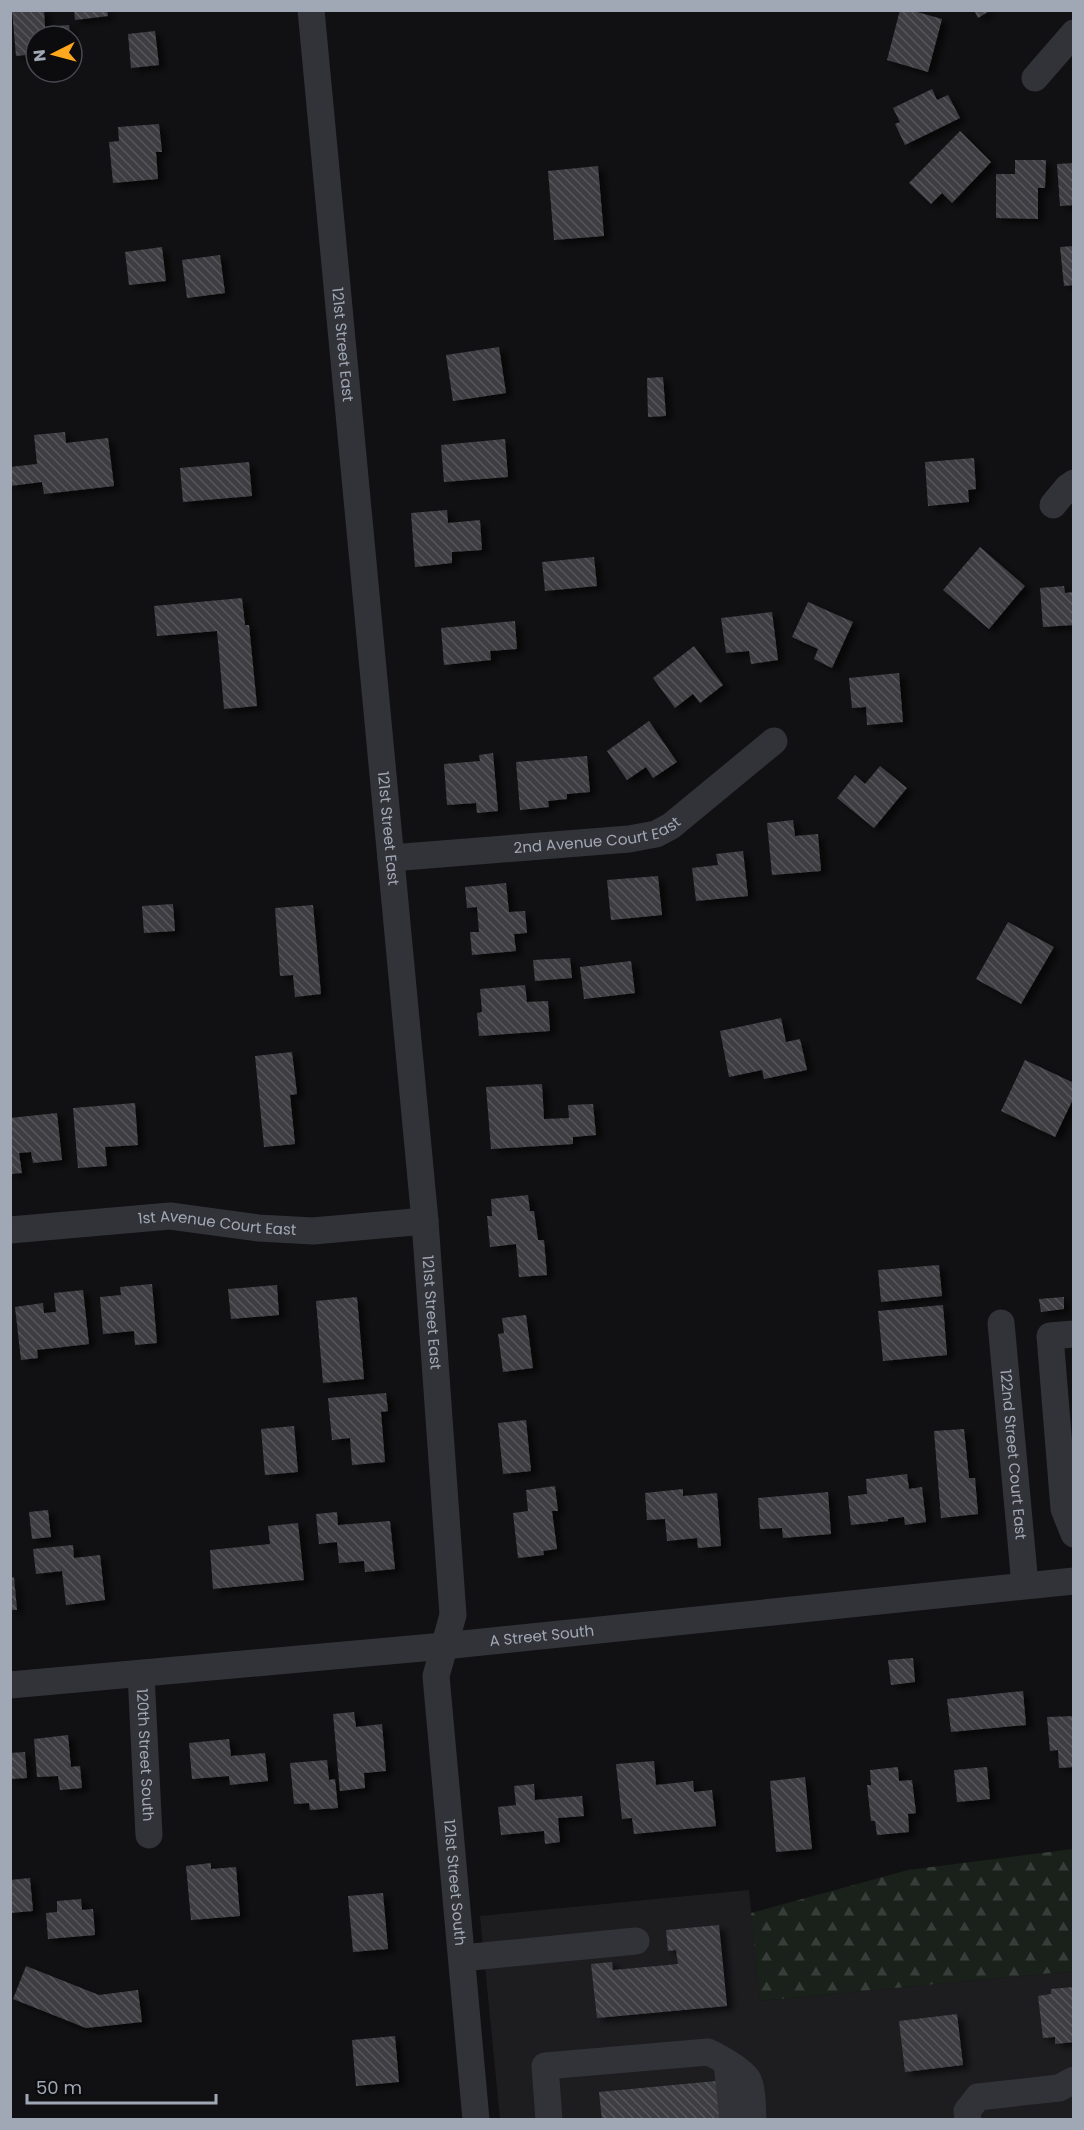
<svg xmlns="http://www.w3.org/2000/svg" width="1084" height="2130" font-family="Poppins,sans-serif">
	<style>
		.built { fill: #1d1d20 }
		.forest { fill: url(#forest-firs) }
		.building { fill: url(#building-back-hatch); filter: url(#shadow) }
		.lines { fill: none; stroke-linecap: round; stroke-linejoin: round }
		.minor { stroke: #323338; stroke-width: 27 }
		.labels { text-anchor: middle; stroke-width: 4.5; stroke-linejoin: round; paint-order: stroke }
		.street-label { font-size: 15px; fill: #a1a8b5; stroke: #0c0c0e }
	</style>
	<defs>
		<pattern id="forest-firs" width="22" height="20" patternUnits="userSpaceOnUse" patternTransform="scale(1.5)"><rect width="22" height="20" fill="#19211a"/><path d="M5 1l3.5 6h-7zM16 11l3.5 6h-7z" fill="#373e39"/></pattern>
		<pattern id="building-back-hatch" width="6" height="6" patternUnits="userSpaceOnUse" patternTransform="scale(1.5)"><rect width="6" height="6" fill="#3d3e43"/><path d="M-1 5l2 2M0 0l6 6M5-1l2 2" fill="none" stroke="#56575c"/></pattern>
		<filter id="shadow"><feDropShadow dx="6" dy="4" stdDeviation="3" flood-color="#0009"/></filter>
	</defs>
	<rect width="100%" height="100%" fill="#111113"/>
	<!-- built -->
	<path class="built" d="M 749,1890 L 760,2001 L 1073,1971 L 1073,2119 L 500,2119 L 480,1916 Z"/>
	<!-- forest -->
	<path class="forest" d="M 1073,1849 L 1073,1971 L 760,2001 L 751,1913 L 908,1870 Z"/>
	<!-- building -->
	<path class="building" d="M 12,10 L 44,10 L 45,27 L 69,25 L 70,36 L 36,36 L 36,54 L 16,56 Z
		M 74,10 L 107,10 L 108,16 L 75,20 Z
		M 900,10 L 910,10 L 942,19 L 928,72 L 887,60 Z
		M 974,10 L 991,10 L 978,18 Z
		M 155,31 L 159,65 L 131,68 L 128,34 Z
		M 932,89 L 937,100 L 948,95 L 960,118 L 905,145 L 895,124 L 900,122 L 893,108 Z
		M 159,124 L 162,152 L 156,152 L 158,179 L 113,183 L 109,142 L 119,141 L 118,127 Z
		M 960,131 L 991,162 L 952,203 L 942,193 L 931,204 L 909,183 Z
		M 1015,160 L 1046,160 L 1045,188 L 1038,188 L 1038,219 L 996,218 L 996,174 L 1015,174 Z
		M 1074,163 L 1074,205 L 1060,206 L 1057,164 Z
		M 598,166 L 604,236 L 554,240 L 548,171 Z
		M 1074,246 L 1074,285 L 1064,286 L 1060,247 Z
		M 162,247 L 166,281 L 129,285 L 125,252 Z
		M 220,255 L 225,293 L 187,298 L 182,260 Z
		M 499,347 L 506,393 L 453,401 L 446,355 Z
		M 663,377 L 666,416 L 648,417 L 647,378 Z
		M 65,432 L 66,443 L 108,438 L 114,486 L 44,494 L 42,482 L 10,486 L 10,467 L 37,464 L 34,435 Z
		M 505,439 L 508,477 L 444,482 L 441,445 Z
		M 974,458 L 976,489 L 968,490 L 969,502 L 928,506 L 925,462 Z
		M 249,462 L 252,496 L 183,502 L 180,468 Z
		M 447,510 L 448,523 L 480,520 L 482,550 L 452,552 L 452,563 L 415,567 L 411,513 Z
		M 980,547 L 1025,586 L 989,629 L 943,590 Z
		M 594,557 L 597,586 L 545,591 L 542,562 Z
		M 1064,586 L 1065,593 L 1074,592 L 1074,625 L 1043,627 L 1040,588 Z
		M 242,598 L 245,625 L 249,625 L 257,706 L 224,709 L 217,631 L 157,636 L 154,606 Z
		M 808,602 L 853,622 L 832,668 L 814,659 L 818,649 L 792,637 Z
		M 772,612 L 778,660 L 751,664 L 749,651 L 726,653 L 721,618 Z
		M 515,621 L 517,649 L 490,651 L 491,660 L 444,665 L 441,628 Z
		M 694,646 L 723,685 L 700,703 L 693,694 L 675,708 L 653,678 Z
		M 899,673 L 903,722 L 867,725 L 866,707 L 852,708 L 849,678 Z
		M 649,721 L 677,762 L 653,778 L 646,767 L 627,780 L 607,751 Z
		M 493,753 L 498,811 L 477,813 L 476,803 L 447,805 L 444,764 L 480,761 L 479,755 Z
		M 587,756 L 590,792 L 567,794 L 567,799 L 548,801 L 549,807 L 520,810 L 516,762 Z
		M 880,766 L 907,788 L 874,828 L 837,798 L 855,775 L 865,784 Z
		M 793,820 L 795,836 L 818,834 L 821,871 L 772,875 L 767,823 Z
		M 743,851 L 748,896 L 696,901 L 692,868 L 718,865 L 716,854 Z
		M 658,876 L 662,915 L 611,920 L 607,880 Z
		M 506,883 L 509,912 L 525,911 L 527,933 L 514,934 L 516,951 L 472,955 L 470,932 L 479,932 L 477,907 L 467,908 L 465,887 Z
		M 173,904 L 175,931 L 144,933 L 142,906 Z
		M 313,905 L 321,994 L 295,997 L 293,975 L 280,976 L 275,908 Z
		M 1008,922 L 1054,947 L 1021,1004 L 976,979 Z
		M 570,958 L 572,978 L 535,981 L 533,960 Z
		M 631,961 L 635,993 L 584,999 L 580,967 Z
		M 525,985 L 527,1002 L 548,1001 L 550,1031 L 479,1036 L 477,1013 L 482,1012 L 480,989 Z
		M 781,1018 L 786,1042 L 800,1039 L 807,1070 L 764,1079 L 762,1070 L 729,1077 L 720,1031 Z
		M 292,1052 L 297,1094 L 290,1095 L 295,1144 L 264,1147 L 255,1056 Z
		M 1025,1060 L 1074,1083 L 1074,1097 L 1055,1137 L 1001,1111 Z
		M 542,1084 L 544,1119 L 569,1118 L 568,1105 L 593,1104 L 596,1135 L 573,1137 L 573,1144 L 491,1149 L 486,1087 Z
		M 135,1103 L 138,1145 L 105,1147 L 107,1166 L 78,1168 L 73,1108 Z
		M 57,1113 L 62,1160 L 33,1163 L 31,1152 L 19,1153 L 22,1173 L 10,1174 L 10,1118 Z
		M 528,1195 L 530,1211 L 534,1211 L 538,1240 L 544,1240 L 547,1275 L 519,1277 L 516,1244 L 490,1247 L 487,1216 L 492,1216 L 491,1199 Z
		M 939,1265 L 942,1296 L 881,1302 L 878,1270 Z
		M 152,1284 L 157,1343 L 135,1345 L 134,1331 L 103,1334 L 100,1297 L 121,1295 L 120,1287 Z
		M 277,1285 L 279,1315 L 231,1319 L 228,1289 Z
		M 83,1290 L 89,1344 L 37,1350 L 38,1358 L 21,1360 L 15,1307 L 43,1303 L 44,1313 L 56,1312 L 54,1293 Z
		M 357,1297 L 364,1379 L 323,1383 L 316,1301 Z
		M 1064,1297 L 1064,1309 L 1041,1312 L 1039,1299 Z
		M 943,1305 L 947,1355 L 883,1361 L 878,1311 Z
		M 526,1315 L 533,1368 L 503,1372 L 498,1334 L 504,1333 L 502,1318 Z
		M 386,1393 L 388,1411 L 381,1412 L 385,1462 L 352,1465 L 350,1438 L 332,1440 L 328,1398 Z
		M 526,1420 L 531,1471 L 503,1474 L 498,1423 Z
		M 294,1426 L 298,1472 L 265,1475 L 261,1429 Z
		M 964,1429 L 969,1478 L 975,1478 L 978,1514 L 941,1518 L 934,1431 Z
		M 907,1474 L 909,1489 L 922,1487 L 926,1522 L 905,1525 L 904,1517 L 888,1519 L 888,1521 L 851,1525 L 848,1496 L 867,1494 L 866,1479 Z
		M 555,1486 L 558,1511 L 552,1511 L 557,1549 L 543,1551 L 544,1555 L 518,1558 L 513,1513 L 528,1511 L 526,1490 Z
		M 683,1489 L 683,1496 L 717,1493 L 721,1546 L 698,1548 L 697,1538 L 667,1541 L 665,1519 L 647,1520 L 645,1493 Z
		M 828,1492 L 831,1534 L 783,1538 L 782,1528 L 760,1529 L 758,1498 Z
		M 48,1510 L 51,1537 L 32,1539 L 29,1512 Z
		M 337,1512 L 338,1525 L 390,1521 L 395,1569 L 365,1572 L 364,1561 L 339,1563 L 337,1542 L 319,1544 L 316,1514 Z
		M 298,1523 L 304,1580 L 213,1589 L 210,1550 L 270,1544 L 268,1526 Z
		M 73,1545 L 74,1558 L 100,1555 L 105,1600 L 66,1605 L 62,1571 L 36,1574 L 33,1549 Z
		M 14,1577 L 17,1610 L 10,1610 L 10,1578 Z
		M 913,1658 L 915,1682 L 891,1685 L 888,1660 Z
		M 1023,1691 L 1026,1725 L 951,1732 L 947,1699 Z
		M 354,1712 L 356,1727 L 382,1724 L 386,1771 L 364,1773 L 365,1788 L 340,1791 L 333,1714 Z
		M 1074,1716 L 1074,1767 L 1059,1768 L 1058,1750 L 1050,1751 L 1047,1717 Z
		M 68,1735 L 71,1767 L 80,1766 L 82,1788 L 60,1790 L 58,1776 L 37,1777 L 34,1739 Z
		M 229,1739 L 231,1756 L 265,1753 L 268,1781 L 230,1785 L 229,1776 L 192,1779 L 189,1743 Z
		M 25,1752 L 27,1778 L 10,1779 L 10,1753 Z
		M 327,1760 L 329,1780 L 335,1779 L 338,1808 L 310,1810 L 309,1803 L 294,1804 L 290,1763 Z
		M 654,1761 L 656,1785 L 693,1781 L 694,1792 L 712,1790 L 716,1826 L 634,1834 L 632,1818 L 622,1819 L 616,1764 Z
		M 898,1767 L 899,1781 L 912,1780 L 916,1813 L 908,1814 L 909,1832 L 877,1835 L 875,1821 L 871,1821 L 867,1785 L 871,1785 L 870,1770 Z
		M 987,1767 L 990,1799 L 957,1802 L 954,1770 Z
		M 805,1777 L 812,1849 L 776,1852 L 770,1781 Z
		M 534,1784 L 535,1800 L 582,1796 L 584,1816 L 558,1818 L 560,1842 L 545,1844 L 544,1831 L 501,1835 L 498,1807 L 516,1805 L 514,1786 Z
		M 211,1863 L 211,1869 L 236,1867 L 240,1916 L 191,1920 L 186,1866 Z
		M 30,1878 L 33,1911 L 10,1913 L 10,1880 Z
		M 383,1893 L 388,1949 L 353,1952 L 348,1896 Z
		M 81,1899 L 82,1910 L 93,1909 L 95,1935 L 48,1939 L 46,1913 L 57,1912 L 57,1901 Z
		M 719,1925 L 727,2006 L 597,2018 L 591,1964 L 612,1962 L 613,1970 L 678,1964 L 676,1950 L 668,1951 L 666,1930 Z
		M 26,1966 L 99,1995 L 138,1990 L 142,2022 L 86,2028 L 13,1999 Z
		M 1074,1987 L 1074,2042 L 1055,2044 L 1055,2037 L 1043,2038 L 1038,1996 L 1051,1994 L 1051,1989 Z
		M 957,2014 L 963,2065 L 905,2072 L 899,2021 Z
		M 395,2036 L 399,2082 L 356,2086 L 352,2040 Z
		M 716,2081 L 742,2120 L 602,2120 L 599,2092 Z"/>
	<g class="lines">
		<!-- minor -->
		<g class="minor">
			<path id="s1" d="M 311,10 L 425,1221 L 453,1615 L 436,1676 L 476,2120"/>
			<path d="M 1035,78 L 1074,33"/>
			<path d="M 1053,505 L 1068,487 L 1074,483"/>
			<path id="s2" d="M 391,858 L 629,839 L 656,834 L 671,826 L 774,741"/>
			<path id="s3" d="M 10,1230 L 170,1216 L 258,1228 L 313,1231 L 425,1221"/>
			<path id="s4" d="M 1001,1323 L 1025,1585"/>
			<path d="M 1074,1334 L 1050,1336 L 1064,1509 L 1074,1534"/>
			<path id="s5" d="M 141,1674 L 149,1835"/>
			<path id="s6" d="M 10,1685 L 444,1646 L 1074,1581"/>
			<path d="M 462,1958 L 636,1941"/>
			<path d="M 727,2063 L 733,2120"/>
			<path d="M 549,2120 L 545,2066 L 708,2052 C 717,2056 744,2071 748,2080 C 753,2091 752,2107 753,2120"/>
			<path d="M 968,2120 L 967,2111 L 978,2097 L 1059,2088 L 1074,2080"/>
		</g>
	</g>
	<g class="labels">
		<!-- street labels -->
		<g class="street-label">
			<text dy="5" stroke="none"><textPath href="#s1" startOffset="336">121st Street East</textPath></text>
			<text dy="5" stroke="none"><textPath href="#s1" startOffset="822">121st Street East</textPath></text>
			<text dy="5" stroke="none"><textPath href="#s2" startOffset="208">2nd Avenue Court East</textPath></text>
			<text dy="5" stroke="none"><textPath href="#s3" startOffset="208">1st Avenue Court East</textPath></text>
			<text dy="5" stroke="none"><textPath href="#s1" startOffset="1308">121st Street East</textPath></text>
			<text dy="5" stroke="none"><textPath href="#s4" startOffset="132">122nd Street Court East</textPath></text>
			<text dy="5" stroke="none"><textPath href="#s6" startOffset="534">A Street South</textPath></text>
			<text dy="5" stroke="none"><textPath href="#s5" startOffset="81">120th Street South</textPath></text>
			<text dy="5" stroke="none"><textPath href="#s1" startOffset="1882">121st Street South</textPath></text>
		</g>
	</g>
	<!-- border -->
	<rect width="1084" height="2130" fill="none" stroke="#a1a8b5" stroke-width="24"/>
	<!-- north arrow -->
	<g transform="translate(54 54) rotate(264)"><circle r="28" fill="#0c0c0e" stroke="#484a51" stroke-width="1.5"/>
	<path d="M0-4.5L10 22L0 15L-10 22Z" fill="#ffa71d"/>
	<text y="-9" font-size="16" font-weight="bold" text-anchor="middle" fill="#a1a8b5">N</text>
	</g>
	<!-- scale -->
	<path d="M27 2094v9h189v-9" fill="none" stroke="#a1a8b5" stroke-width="3"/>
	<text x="36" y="2094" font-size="18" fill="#a1a8b5" stroke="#0c0c0e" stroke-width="4.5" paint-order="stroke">50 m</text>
</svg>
